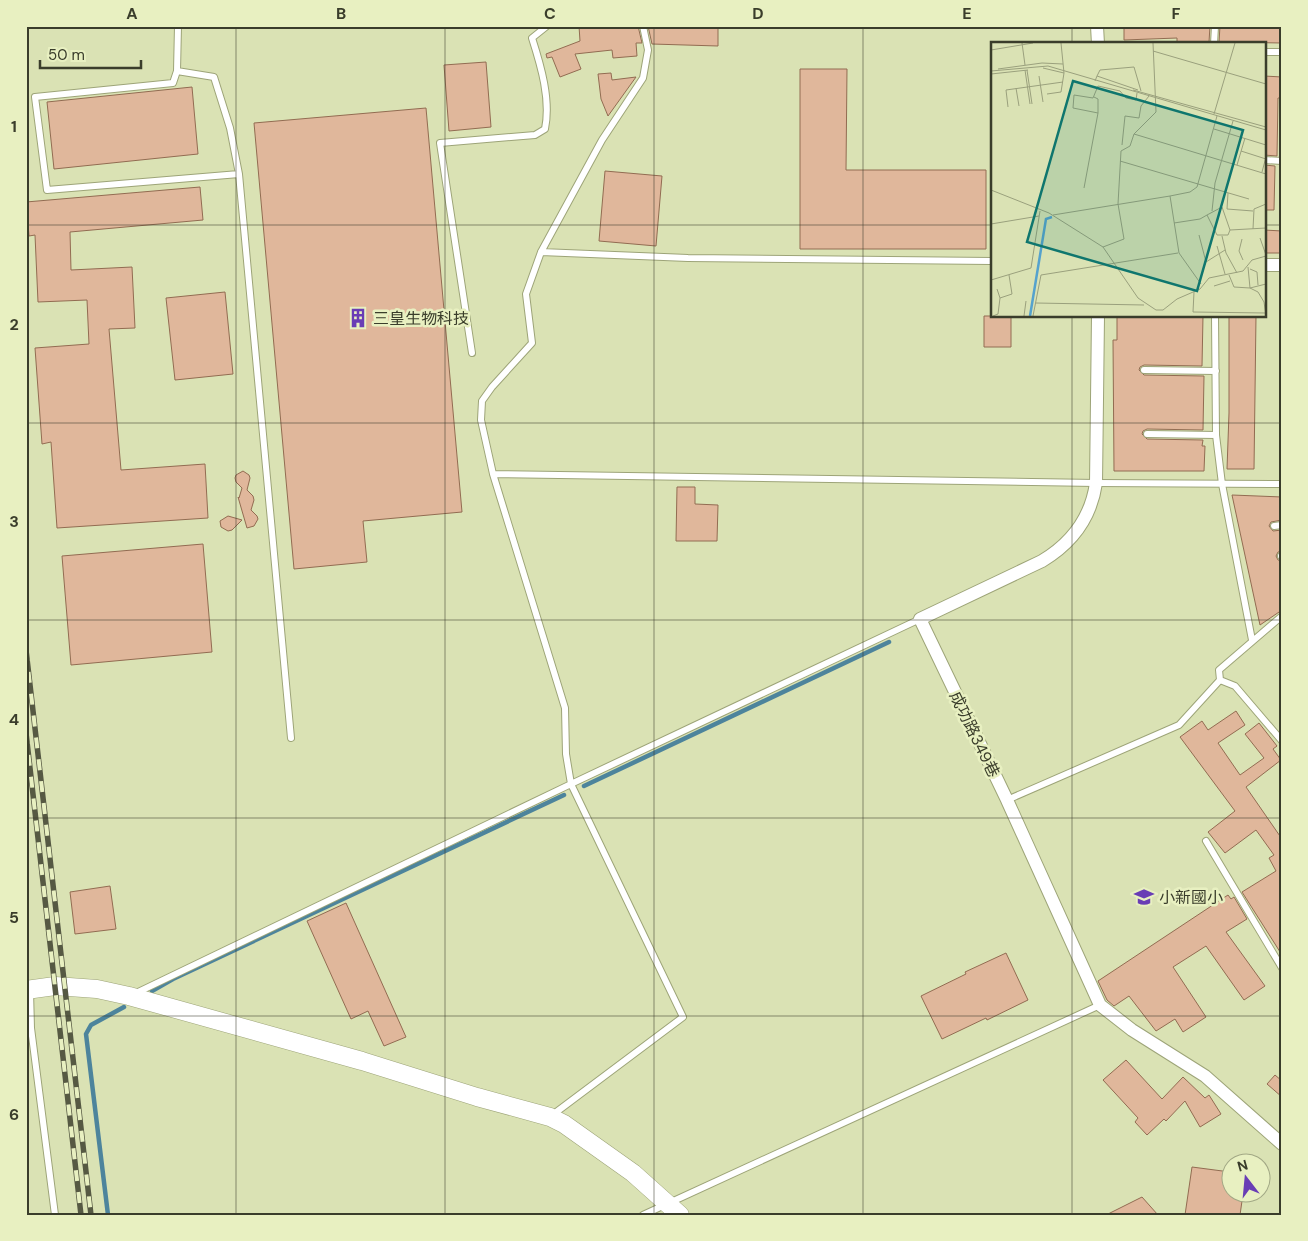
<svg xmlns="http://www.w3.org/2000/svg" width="1308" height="1241" font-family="'DM Sans','Noto Sans TC',sans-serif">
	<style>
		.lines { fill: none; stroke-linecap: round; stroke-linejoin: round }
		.stream { stroke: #4d849c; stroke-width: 4.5 }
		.building { fill: #e0b79b; stroke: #926c52 }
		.lane-casing { stroke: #9da478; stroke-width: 8 }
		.street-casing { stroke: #9da478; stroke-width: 14 }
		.secondary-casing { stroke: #9da478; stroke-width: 19 }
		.lane { stroke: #fff; stroke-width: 6 }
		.street { stroke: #fff; stroke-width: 12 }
		.secondary { stroke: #fff; stroke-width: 18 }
		.rail-casing { stroke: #565943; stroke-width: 5.5 }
		.rail { stroke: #e8f0c1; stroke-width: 4; stroke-dasharray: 11; stroke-linecap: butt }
		.grid { fill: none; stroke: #3a3d2b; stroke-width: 1; stroke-opacity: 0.55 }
		.labels { text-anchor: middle; stroke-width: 5; stroke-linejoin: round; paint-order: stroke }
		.poi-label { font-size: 16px; fill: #3a3d2b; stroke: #e8f0c1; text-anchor: start }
		.street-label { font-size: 16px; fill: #3a3d2b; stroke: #e8f0c1 }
		.inset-river { fill: none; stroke: #55a2cd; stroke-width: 2.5 }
		.inset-road { fill: none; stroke: #9aa07d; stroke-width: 1 }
		.view { fill: #0f766e; fill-opacity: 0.15; stroke: #0f766e; stroke-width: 2.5 }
		.inset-edge { fill: none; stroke: #3a3d2b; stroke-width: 2.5 }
		.neatline { fill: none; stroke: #3a3d2b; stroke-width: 2 }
		.grid-label { font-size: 16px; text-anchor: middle; font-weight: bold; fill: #3a3d2b }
	</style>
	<rect width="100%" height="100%" fill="#dae2b4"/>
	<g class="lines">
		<!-- stream -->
		<path class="stream" d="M 584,786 L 889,642
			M 152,991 L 173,979 L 564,795
			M 108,1215 L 86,1034 L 91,1025 L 124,1007"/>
	</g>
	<!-- building -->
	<path class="building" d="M 579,26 L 638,26 L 642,43 L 636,43 L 637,56 L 613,58 L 612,50 L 575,54 L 581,69 L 560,77 L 552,57 L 547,58 L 546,54 L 580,41 Z
		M 648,26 L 718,26 L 718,46 L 652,44 Z
		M 1124,26 L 1210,26 L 1209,42 L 1177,42 L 1177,38 L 1124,40 Z
		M 1220,26 L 1282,26 L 1282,43 L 1219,42 Z
		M 486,62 L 491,127 L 449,131 L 444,65 Z
		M 800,69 L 847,69 L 846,170 L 986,170 L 986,249 L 800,249 Z
		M 611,73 L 612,80 L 636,77 L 608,116 L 601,99 L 598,74 Z
		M 1264,76 L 1282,77 L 1282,98 L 1278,98 L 1277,156 L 1264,155 Z
		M 192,87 L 198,154 L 54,169 L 47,102 Z
		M 426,108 L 462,512 L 363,521 L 367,562 L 294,569 L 254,123 Z
		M 1264,165 L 1275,166 L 1274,210 L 1264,210 Z
		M 605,171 L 662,176 L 656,246 L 599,241 Z
		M 200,187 L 203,220 L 70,232 L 71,270 L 132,267 L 135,328 L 109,329 L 121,470 L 205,464 L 208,518 L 57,528 L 51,442 L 42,444 L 35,348 L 89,344 L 87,300 L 38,302 L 35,235 L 29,236 L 26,202 Z
		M 1264,230 L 1282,231 L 1282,253 L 1264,253 Z
		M 225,292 L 233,374 L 175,380 L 166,298 Z
		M 984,316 L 1011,316 L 1011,347 L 984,347 Z
		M 1117,316 L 1203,316 L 1202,366 L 1144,365 L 1140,367 L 1139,370 L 1144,375 L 1204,376 L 1203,430 L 1147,429 L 1143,431 L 1142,434 L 1147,439 L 1203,440 L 1202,446 L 1205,446 L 1204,471 L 1114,471 L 1113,340 L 1117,340 Z
		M 1229,316 L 1256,316 L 1254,469 L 1227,469 L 1229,413 Z
		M 243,471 L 249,475 L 250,478 L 247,490 L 253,496 L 254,500 L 251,510 L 257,516 L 258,519 L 254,526 L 247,528 L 238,497 L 239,498 L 242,488 L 236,482 L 235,478 L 236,475 Z
		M 677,487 L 695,487 L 695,504 L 718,505 L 717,541 L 676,541 Z
		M 1232,495 L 1282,497 L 1282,520 L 1271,522 L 1269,526 L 1273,531 L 1282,530 L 1282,551 L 1278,552 L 1276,556 L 1278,560 L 1282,561 L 1282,610 L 1260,625 Z
		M 228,516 L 242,520 L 232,530 L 228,531 L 221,527 L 220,521 Z
		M 203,544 L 212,652 L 71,665 L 62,556 Z
		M 1236,711 L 1245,725 L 1218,743 L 1240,775 L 1264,758 L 1245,734 L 1259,723 L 1277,746 L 1273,749 L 1281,760 L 1246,787 L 1282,839 L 1282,955 L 1242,892 L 1276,871 L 1269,858 L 1274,855 L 1256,830 L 1225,853 L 1208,832 L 1235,811 L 1180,737 L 1202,721 L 1208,730 Z
		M 110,886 L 116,929 L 75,934 L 70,892 Z
		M 1228,895 L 1231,899 L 1234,897 L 1247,919 L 1226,932 L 1265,986 L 1244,1000 L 1206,946 L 1173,967 L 1206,1017 L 1183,1032 L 1175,1019 L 1156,1031 L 1129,996 L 1114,1006 L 1107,1000 L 1098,981 Z
		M 346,903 L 406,1037 L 384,1046 L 368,1011 L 351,1019 L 307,921 Z
		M 1006,953 L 1028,1000 L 987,1020 L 986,1018 L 942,1039 L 921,996 L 966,974 L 965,972 Z
		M 1126,1060 L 1162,1099 L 1183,1077 L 1205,1098 L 1209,1095 L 1221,1114 L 1200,1127 L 1185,1101 L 1166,1121 L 1164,1119 L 1147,1135 L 1135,1122 L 1138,1118 L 1103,1080 Z
		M 1275,1075 L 1282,1081 L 1282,1097 L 1267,1084 Z
		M 1192,1167 L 1230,1172 L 1230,1194 L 1243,1194 L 1240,1215 L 1185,1215 Z
		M 1142,1197 L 1158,1215 L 1106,1215 Z"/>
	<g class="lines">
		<defs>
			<path id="lane" d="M 178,26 L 177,71 L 173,83 L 35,97 L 47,190 L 239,174
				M 1214,44 L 1215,26
				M 1264,52 L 1282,52
				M 177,71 L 214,77 L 230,128 L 239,174 L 291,738
				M 1264,160 L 1282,161
				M 541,252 L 688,258 L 992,261
				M 1215,316 L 1216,435 L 1222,484 L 1252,640
				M 472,353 L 440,143 L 535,135 L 545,129 C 551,100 541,66 532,38 L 547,26
				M 1144,370 L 1216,371
				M 1147,434 L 1216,435
				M 493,474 L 1096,483 L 1282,484
				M 1274,526 L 1282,525
				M 1281,556 L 1282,556
				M 1220,680 L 1219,670 L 1282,616
				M 1007,800 L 1179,725 L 1220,680 L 1235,686 L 1282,741
				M 1206,841 L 1282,968
				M 30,991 L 31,1028 L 55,1215
				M 134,994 L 571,784 L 920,619
				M 551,1116 L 683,1017 L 571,784 L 566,754 L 565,708 L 493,474 L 481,420 L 482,401 L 492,387 L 532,343 L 526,294 L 541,252 L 602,140 L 643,78 L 648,50 L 643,26
				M 643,1215 L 1100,1005"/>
			<path id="street" d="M 1097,26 L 1098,44
				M 1264,265 L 1282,265
				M 1098,316 L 1096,483 C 1091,518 1072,543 1042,561 L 920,619 L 1007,800 L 1100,1005 L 1132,1030 L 1205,1076 L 1282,1144"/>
			<path id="secondary" d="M 26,990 L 55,986 L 97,989 L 129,996 L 362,1061 L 477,1097 L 550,1117 L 564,1124 L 633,1173 L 680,1215"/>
		</defs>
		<!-- lane casing -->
		<use href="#lane" class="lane-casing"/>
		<!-- street casing -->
		<use href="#street" class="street-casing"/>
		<!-- secondary casing -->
		<use href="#secondary" class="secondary-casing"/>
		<!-- lane -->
		<use href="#lane" class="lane"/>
		<!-- street -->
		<use href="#street" class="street"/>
		<!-- secondary -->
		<use href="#secondary" class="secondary"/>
		<defs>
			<path id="rail" d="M 26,650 L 91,1215
				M 26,733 L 81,1215"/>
		</defs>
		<!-- rail casing -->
		<use href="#rail" class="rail-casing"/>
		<!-- rail -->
		<use href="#rail" class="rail"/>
	</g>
	<!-- grid -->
	<path class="grid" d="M 236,26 L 236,1215M 445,26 L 445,1215M 654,26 L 654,1215M 863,26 L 863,1215M 1072,26 L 1072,44M 26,225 L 992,225M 1264,225 L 1282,225M 1072,316 L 1072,1215M 26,423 L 1282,423M 26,620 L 1282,620M 26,818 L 1282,818M 26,1016 L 1282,1016"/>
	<!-- icons -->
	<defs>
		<symbol id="building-bare" viewBox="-9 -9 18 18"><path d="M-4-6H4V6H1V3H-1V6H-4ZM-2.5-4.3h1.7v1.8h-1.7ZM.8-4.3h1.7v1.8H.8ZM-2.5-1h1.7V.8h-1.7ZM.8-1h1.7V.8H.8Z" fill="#693db5" stroke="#e8f0c1" stroke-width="2.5" paint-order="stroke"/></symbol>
		<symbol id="school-bare" viewBox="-9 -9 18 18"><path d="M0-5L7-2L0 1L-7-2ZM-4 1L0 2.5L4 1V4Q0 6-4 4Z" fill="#693db5" stroke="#e8f0c1" stroke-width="2.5" paint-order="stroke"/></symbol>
	</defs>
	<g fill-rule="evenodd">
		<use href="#building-bare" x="344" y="304" width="28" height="28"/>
		<use href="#school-bare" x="1130" y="883" width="28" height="28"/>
	</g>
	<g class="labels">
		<!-- poi labels -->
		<g class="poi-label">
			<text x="373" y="324">三皇生物科技</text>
			<text x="1159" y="903">小新國小</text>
		</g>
		<!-- street labels -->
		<g class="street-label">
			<text transform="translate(975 734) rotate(64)" y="6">成功路349巷</text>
		</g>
	</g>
	<!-- overview -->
	<g transform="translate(991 42)">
		<rect width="275" height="275" fill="#dae2b4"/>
		<path class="inset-river" d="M 39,274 L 55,177 L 61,175"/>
		<path class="inset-road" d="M 31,1 L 34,23M 0,8 L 42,1M 162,9 L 275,42M 52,26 L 73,31M 7,27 L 51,21 L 72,22M 34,28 L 39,62M 36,28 L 41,62M 0,29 L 57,24 L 275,88M 0,32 L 37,28M 48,34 L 52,60M 106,34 L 109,28 L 143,25 L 150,49M 104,39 L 106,34 L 147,48M 25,46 L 28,64M 142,48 L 275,85M 56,52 L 70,50 L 73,31 L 70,1M 17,65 L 15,48 L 72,40M 107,71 L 82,66 L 83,53 L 102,56 L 107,44 L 129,49 L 135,56 L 145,58 L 146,51M 223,72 L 244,1M 223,87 L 275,103M 143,92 L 275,132M 131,103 L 134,74 L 148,76 L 150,64 L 158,54M 250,109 L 275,117M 129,119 L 258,157M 246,123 L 254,96M 271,130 L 275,115M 93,146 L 107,71 L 107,57 L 103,55M 0,148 L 58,171 L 112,205 L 147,256 L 165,268 L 172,268 L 186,257 L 209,247 L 218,236 L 252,229 L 261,218 L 275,214M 237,151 L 236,167 L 262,169M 231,165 L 239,188 L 275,186M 221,169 L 224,141 L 242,79M 62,173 L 179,154M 216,173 L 231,165M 183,181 L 209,177 L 216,173 L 226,193 L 237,193 L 239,188M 0,182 L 48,174M 262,187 L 263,167 L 275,162M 208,193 L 215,220 L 234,208M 231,194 L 235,211 L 246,231M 269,196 L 275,213M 251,197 L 248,209 L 252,218M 226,204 L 234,232M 112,205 L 133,197 L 127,162 L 130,109 L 139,104 L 143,92 L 165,70 L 162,1M 257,225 L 259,246 L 275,242M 259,227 L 266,230 L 267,243M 238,233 L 243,245 L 259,246 L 267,250 L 273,260 L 275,274M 0,238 L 40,226 L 49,169M 210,242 L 188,211 L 179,154 L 199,150 L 206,145 L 226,74M 223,244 L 239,239M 6,247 L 9,256 L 21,252 L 18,233M 203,250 L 202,270 L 275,271M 45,261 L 153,263M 2,274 L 7,272 L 9,256M 33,274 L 35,259M 42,274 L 50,233 L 187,211"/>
		<path class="view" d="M 82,39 L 252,88 L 206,249 L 36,200 Z"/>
		<rect width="275" height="275" class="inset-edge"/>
	</g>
	<!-- border -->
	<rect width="1308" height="1241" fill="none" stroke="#e8f0c1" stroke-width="55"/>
	<!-- north arrow -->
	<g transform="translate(1246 1178) rotate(344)"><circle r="24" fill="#e8f0c1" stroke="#a2a885"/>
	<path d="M0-4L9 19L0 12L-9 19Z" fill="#693db5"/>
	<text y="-8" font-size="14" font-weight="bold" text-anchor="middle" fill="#3a3d2b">N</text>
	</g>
	<!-- scale -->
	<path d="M40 60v8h101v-8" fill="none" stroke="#3a3d2b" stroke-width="2.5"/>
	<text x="48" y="60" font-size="15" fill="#3a3d2b" stroke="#e8f0c1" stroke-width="4" paint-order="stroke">50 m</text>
	<rect x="28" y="28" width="1252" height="1186" class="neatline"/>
	<g class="grid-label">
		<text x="132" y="19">A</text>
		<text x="341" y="19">B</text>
		<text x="550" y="19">C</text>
		<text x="758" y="19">D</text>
		<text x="967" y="19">E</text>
		<text x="1176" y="19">F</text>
		<text x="14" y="132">1</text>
		<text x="14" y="330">2</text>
		<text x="14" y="527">3</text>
		<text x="14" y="725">4</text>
		<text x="14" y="923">5</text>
		<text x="14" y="1120">6</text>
	</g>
</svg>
